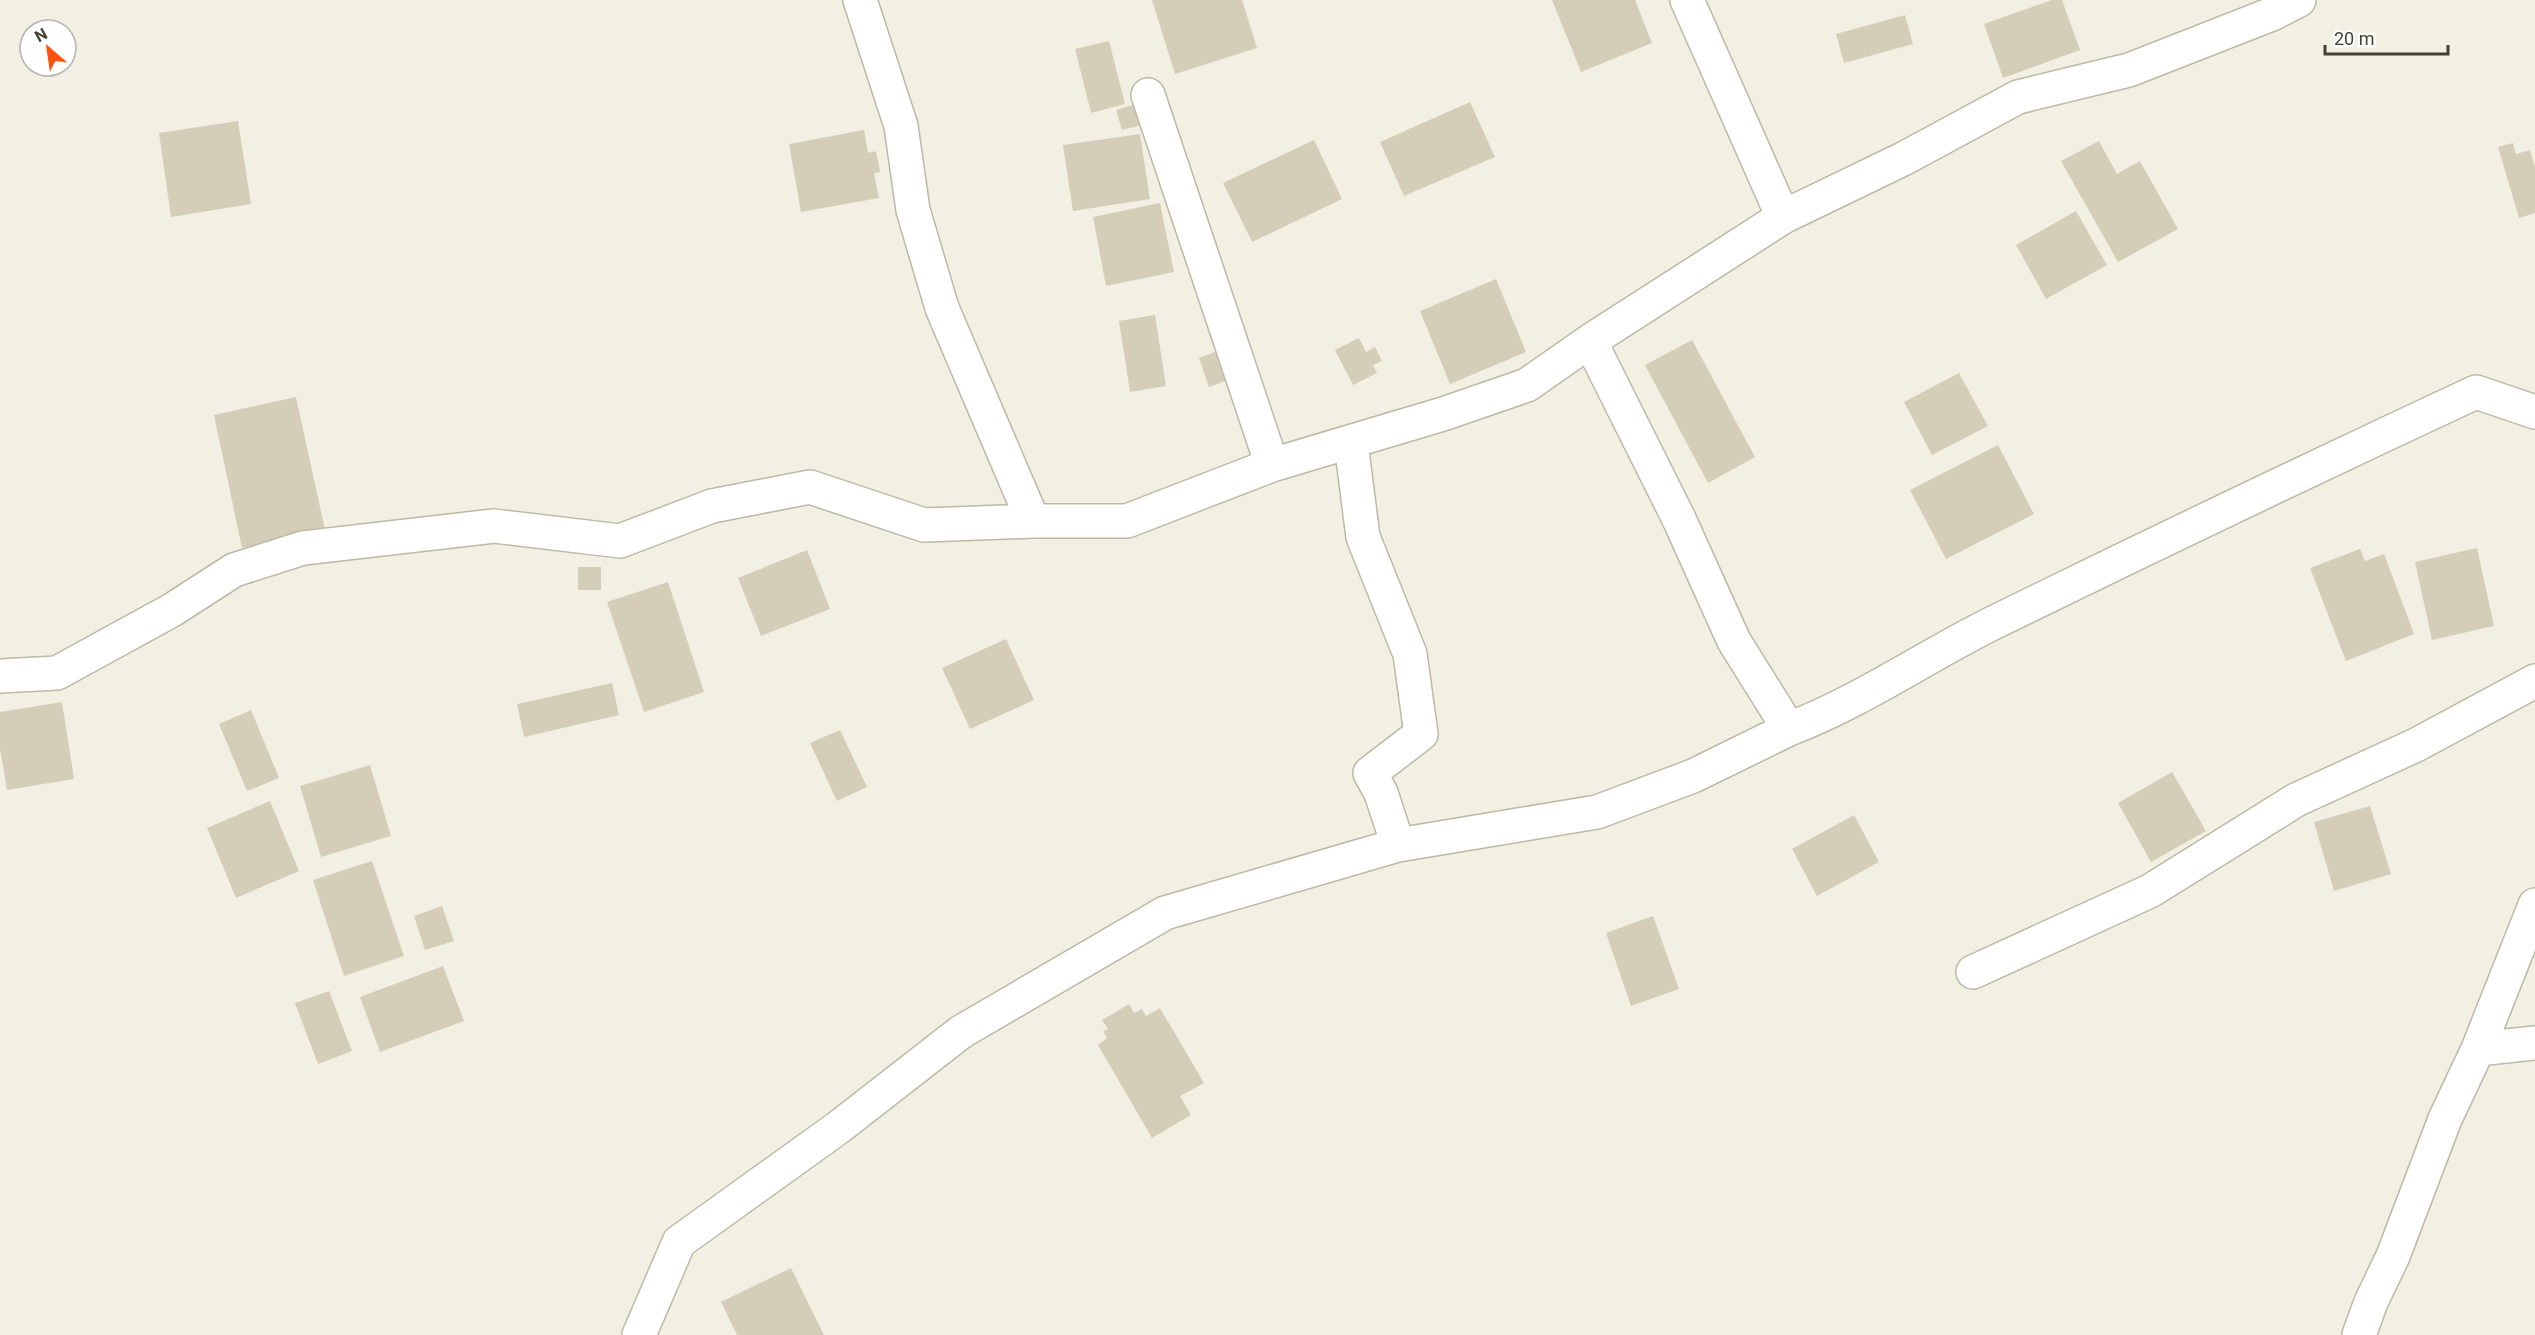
<svg xmlns="http://www.w3.org/2000/svg" width="2535" height="1335" font-family="Roboto,sans-serif">
	<style>
		.building { fill: #d4cdb8 }
		.lines { fill: none; stroke-linecap: round; stroke-linejoin: round }
		.minor-casing { stroke: #bdb9a5; stroke-width: 36 }
		.minor { stroke: #fff; stroke-width: 33 }
	</style>
	<rect width="100%" height="100%" fill="#f2f0e3"/>
	<!-- building -->
	<path class="building" d="M 1152,0 L 1242,0 L 1257,48 L 1175,74 Z
		M 1552,0 L 1635,0 L 1652,43 L 1581,72 Z
		M 2052,0 L 2062,0 L 2080,50 L 2003,78 L 1984,24 Z
		M 1905,15 L 1913,44 L 1844,63 L 1836,34 Z
		M 1109,41 L 1125,104 L 1091,113 L 1075,49 Z
		M 1470,102 L 1495,157 L 1404,196 L 1380,142 Z
		M 1140,103 L 1146,124 L 1122,130 L 1116,110 Z
		M 238,121 L 251,204 L 171,217 L 159,133 Z
		M 864,130 L 868,153 L 876,151 L 880,172 L 874,173 L 879,198 L 801,212 L 789,144 Z
		M 1140,134 L 1150,199 L 1073,211 L 1063,145 Z
		M 1314,140 L 1342,199 L 1252,242 L 1223,183 Z
		M 2099,141 L 2117,174 L 2140,161 L 2178,229 L 2118,262 L 2061,161 Z
		M 2513,143 L 2516,154 L 2530,150 L 2535,167 L 2535,213 L 2519,218 L 2498,147 Z
		M 1160,203 L 1174,272 L 1106,286 L 1093,217 Z
		M 2076,211 L 2107,265 L 2046,299 L 2016,245 Z
		M 1496,279 L 1526,352 L 1450,384 L 1420,311 Z
		M 1155,315 L 1166,386 L 1130,392 L 1119,321 Z
		M 1359,338 L 1366,352 L 1375,347 L 1382,361 L 1373,365 L 1377,373 L 1353,385 L 1335,350 Z
		M 1692,340 L 1755,457 L 1708,483 L 1645,365 Z
		M 1231,346 L 1242,375 L 1209,387 L 1199,358 Z
		M 1959,373 L 1988,426 L 1932,455 L 1904,402 Z
		M 296,397 L 325,530 L 242,548 L 214,415 Z
		M 1998,445 L 2034,514 L 1946,559 L 1910,490 Z
		M 2477,548 L 2494,626 L 2432,640 L 2415,562 Z
		M 2360,549 L 2365,561 L 2384,554 L 2414,634 L 2346,661 L 2310,568 Z
		M 807,550 L 830,609 L 761,636 L 738,578 Z
		M 578,567 L 601,567 L 601,590 L 578,590 Z
		M 668,582 L 704,692 L 644,712 L 607,602 Z
		M 1006,639 L 1034,700 L 970,729 L 942,668 Z
		M 612,683 L 619,715 L 524,737 L 517,704 Z
		M 62,702 L 74,779 L 7,790 L 0,749 L 0,712 Z
		M 251,710 L 279,778 L 247,791 L 219,724 Z
		M 840,730 L 867,787 L 837,801 L 810,743 Z
		M 370,765 L 391,836 L 321,857 L 300,786 Z
		M 2172,772 L 2206,831 L 2151,862 L 2118,803 Z
		M 270,801 L 299,871 L 236,898 L 207,828 Z
		M 2370,806 L 2391,874 L 2334,891 L 2314,822 Z
		M 1854,815 L 1879,862 L 1817,896 L 1792,849 Z
		M 372,861 L 404,956 L 344,976 L 313,880 Z
		M 442,906 L 454,941 L 425,950 L 414,916 Z
		M 1653,916 L 1679,989 L 1631,1006 L 1606,933 Z
		M 443,966 L 464,1021 L 380,1052 L 360,997 Z
		M 329,991 L 352,1051 L 318,1064 L 295,1003 Z
		M 1129,1004 L 1134,1013 L 1142,1009 L 1146,1016 L 1160,1008 L 1204,1083 L 1180,1096 L 1191,1115 L 1152,1138 L 1098,1045 L 1107,1038 L 1103,1031 L 1108,1029 L 1102,1020 Z
		M 791,1268 L 824,1335 L 737,1335 L 721,1302 Z"/>
	<g class="lines">
		<defs>
			<path id="minor" d="M 860,0 L 901,126 L 913,210 L 942,308 L 1033,521
				M 1687,0 L 1783,217
				M 1148,95 L 1272,465
				M 1590,341 L 1679,519 L 1734,641 L 1789,729 C 1860,702 1923,658 1991,624 C 2152,545 2313,468 2476,392 L 2535,412
				M 1351,443 L 1363,537 L 1410,654 L 1421,734 L 1370,773 L 1381,793 L 1398,845
				M 0,676 L 57,673 L 172,610 L 234,570 L 303,548 L 494,526 L 620,541 L 712,506 L 810,487 L 924,525 L 1033,521 L 1127,521 L 1272,465 L 1443,414 L 1527,385 L 1590,341 L 1783,217 L 1903,159 L 2018,97 L 2129,70 L 2272,14 L 2299,0
				M 1973,972 L 2150,891 L 2296,800 L 2416,745 L 2535,681
				M 2478,1049 L 2535,1043
				M 639,1335 L 679,1242 L 839,1127 L 961,1032 L 1165,913 L 1398,845 L 1597,812 L 1693,776 L 1789,729
				M 2359,1335 L 2371,1302 L 2393,1256 L 2445,1119 L 2478,1049 L 2535,905"/>
		</defs>
		<!-- minor casing -->
		<use href="#minor" class="minor-casing"/>
		<!-- minor -->
		<use href="#minor" class="minor"/>
	</g>
	<!-- north arrow -->
	<g transform="translate(48 48) rotate(331)"><circle r="28" fill="#ffffff" stroke="#b4b3ad" stroke-width="1.5"/>
	<path d="M0-4.5L10 22L0 15L-10 22Z" fill="#ff540d"/>
	<text y="-9" font-size="16" font-weight="bold" text-anchor="middle" fill="#444033">N</text>
	</g>
	<!-- scale -->
	<path d="M2325 45v9h123v-9" fill="none" stroke="#444033" stroke-width="3"/>
	<text x="2334" y="45" font-size="18" fill="#444033" stroke="#ffffff" stroke-width="4.5" paint-order="stroke">20 m</text>
</svg>
